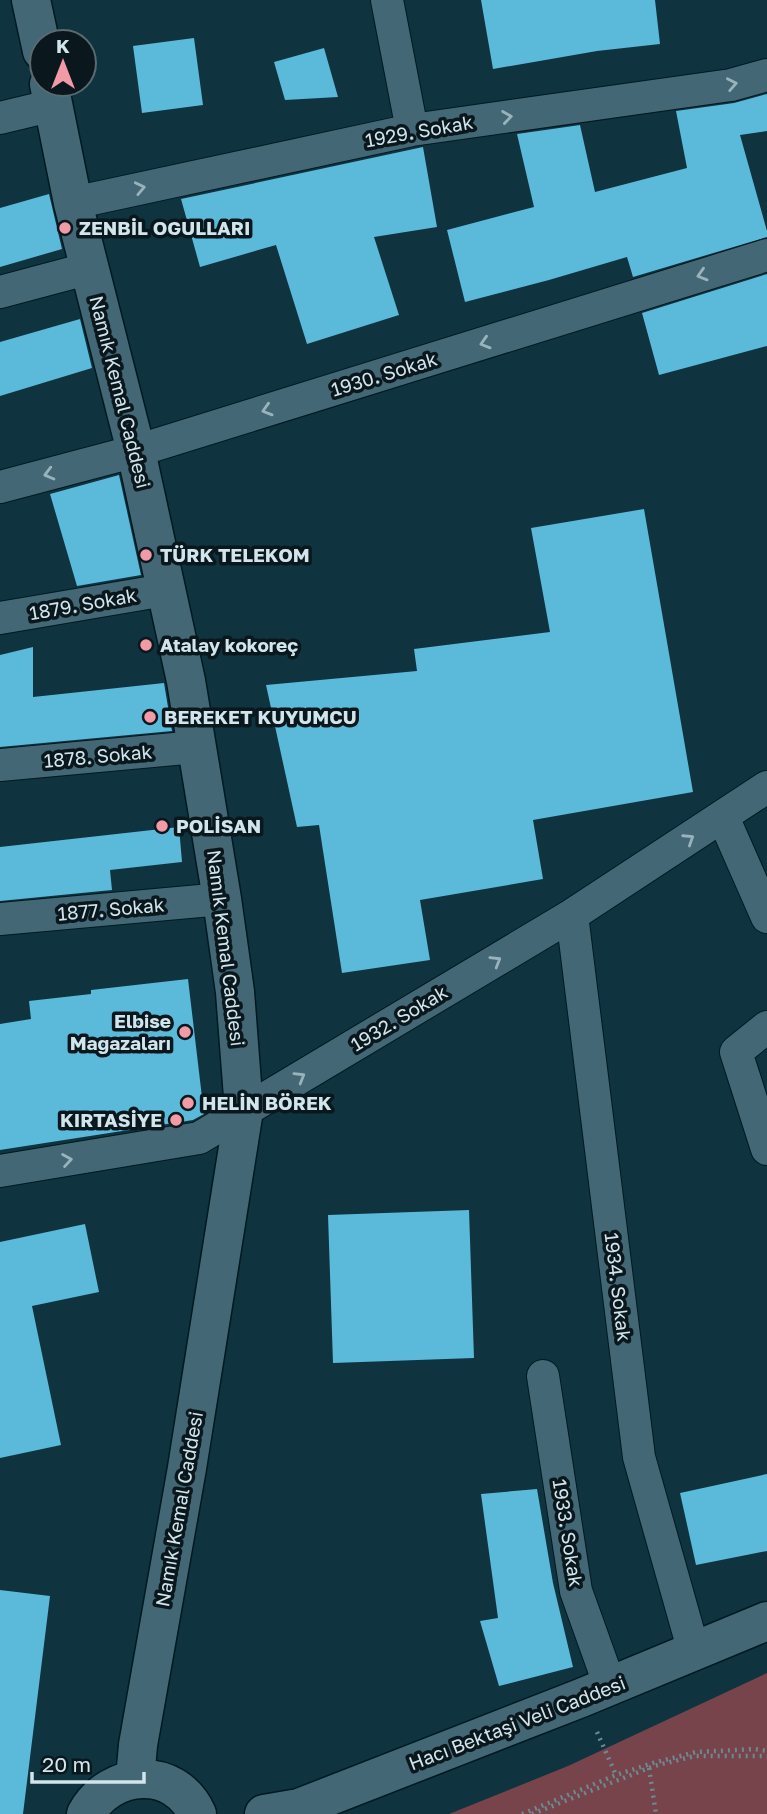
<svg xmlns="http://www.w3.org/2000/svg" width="767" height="1814" font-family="'Golos Text',sans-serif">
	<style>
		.green { fill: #78444c }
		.building { fill: #5bb9da }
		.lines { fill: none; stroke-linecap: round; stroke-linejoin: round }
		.minor-casing { stroke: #011a22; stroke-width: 34 }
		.tertiary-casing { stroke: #011a22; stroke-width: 41 }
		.path { stroke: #6d8992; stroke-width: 4.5; stroke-dasharray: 2 5; stroke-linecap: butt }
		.minor { stroke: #446775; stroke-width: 32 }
		.tertiary { stroke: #446775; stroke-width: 38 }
		.oneway { stroke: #99b3bc }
		.poi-dot { fill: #f39aa7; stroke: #0a181e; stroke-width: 2.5 }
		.labels { text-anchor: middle; stroke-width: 7; stroke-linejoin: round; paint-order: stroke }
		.street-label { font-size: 19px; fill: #d2e5ec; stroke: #0a181e }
		.poi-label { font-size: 19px; font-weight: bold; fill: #d2e5ec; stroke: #0a181e; text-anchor: start }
	</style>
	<rect width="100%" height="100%" fill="#0f333f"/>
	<!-- green -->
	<path class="green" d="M 767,1673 L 767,1814 L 449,1814 L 568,1766 Z"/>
	<!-- building -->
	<path class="building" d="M 481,0 L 655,0 L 660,44 L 597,51 L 493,69 Z
		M 194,38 L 203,105 L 142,113 L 133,46 Z
		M 324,48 L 338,97 L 285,100 L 274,62 Z
		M 767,94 L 767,131 L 740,135 L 767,231 L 767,237 L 633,277 L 627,257 L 549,280 L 465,302 L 447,230 L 534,207 L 517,134 L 580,125 L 595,192 L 687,168 L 676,111 L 734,103 Z
		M 423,147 L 437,227 L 374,237 L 399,315 L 307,344 L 276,245 L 200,267 L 181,199 Z
		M 49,194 L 62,249 L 0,267 L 0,208 Z
		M 767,274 L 767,346 L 659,375 L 642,313 Z
		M 80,319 L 92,368 L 0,396 L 0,342 Z
		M 119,475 L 141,575 L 77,586 L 50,494 Z
		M 644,509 L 693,792 L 533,820 L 543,879 L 420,900 L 430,960 L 342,973 L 319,825 L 297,827 L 266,685 L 417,671 L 414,649 L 550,632 L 531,528 Z
		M 33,647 L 33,697 L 164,683 L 172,731 L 0,747 L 0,655 Z
		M 179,827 L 182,862 L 110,870 L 112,890 L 0,901 L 0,847 Z
		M 188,979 L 204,1114 L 193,1120 L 0,1150 L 0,1024 L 31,1019 L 29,1001 L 91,994 L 91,990 Z
		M 469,1210 L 474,1358 L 333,1363 L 328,1215 Z
		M 85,1224 L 99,1292 L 32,1306 L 61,1445 L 0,1458 L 0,1242 Z
		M 767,1474 L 767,1551 L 696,1565 L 680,1493 Z
		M 537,1489 L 553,1583 L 573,1667 L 499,1686 L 480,1621 L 498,1618 L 481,1494 Z
		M 0,1590 L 50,1596 L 23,1814 L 0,1814 Z"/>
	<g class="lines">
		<defs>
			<path id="minor" d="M 387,0 L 412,130
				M 0,118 L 54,105
				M 73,203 L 412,130 L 731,85 L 767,75
				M 0,292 L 90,268
				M 0,487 L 136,451 L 767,255
				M 0,618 L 165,590
				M 0,765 L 196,747
				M 723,817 L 767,917
				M 572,915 L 639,1457 L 694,1652
				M 0,919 L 222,899
				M 767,1027 L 736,1052 L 767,1149
				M 0,1171 L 199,1138 L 572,915 L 767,787
				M 543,1376 L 576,1591 L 610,1686"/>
			<path id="tertiary" d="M 31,0 L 42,51
				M 49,84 L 73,203 L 136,451 L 186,681 L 222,899 L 235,992 L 244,1110 L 187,1468 L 138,1745 L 135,1779
				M 86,1814 C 110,1770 175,1765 197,1814
				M 264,1814 L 299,1808 L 581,1698 L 767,1621"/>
		</defs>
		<!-- minor casing -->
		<use href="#minor" class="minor-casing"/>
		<!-- tertiary casing -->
		<use href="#tertiary" class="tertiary-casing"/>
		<!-- path -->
		<path class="path" d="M 597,1732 L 616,1775
			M 649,1768 L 656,1814
			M 522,1814 L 616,1775 L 653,1763 L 696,1752 L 755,1749 L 767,1751
			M 532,1814 L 654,1766 L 695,1756 L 767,1756"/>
		<!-- minor -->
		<use href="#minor" class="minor"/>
		<!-- tertiary -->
		<use href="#tertiary" class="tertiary"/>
	</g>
	<!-- one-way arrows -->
	<defs><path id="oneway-chevron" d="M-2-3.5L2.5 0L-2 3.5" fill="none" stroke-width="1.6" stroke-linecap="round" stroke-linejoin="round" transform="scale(1.75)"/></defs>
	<g class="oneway">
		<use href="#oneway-chevron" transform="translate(732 84) rotate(-11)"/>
		<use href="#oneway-chevron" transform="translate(507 117) rotate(-8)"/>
		<use href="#oneway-chevron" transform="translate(140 188) rotate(-12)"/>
		<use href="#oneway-chevron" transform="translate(702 275) rotate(163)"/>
		<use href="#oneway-chevron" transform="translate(485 343) rotate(163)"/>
		<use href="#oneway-chevron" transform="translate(267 410) rotate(163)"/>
		<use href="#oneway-chevron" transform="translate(49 474) rotate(165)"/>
		<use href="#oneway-chevron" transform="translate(689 839) rotate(-33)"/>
		<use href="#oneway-chevron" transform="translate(496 961) rotate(-31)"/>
		<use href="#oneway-chevron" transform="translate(300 1077) rotate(-31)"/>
		<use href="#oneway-chevron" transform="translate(67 1160) rotate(-9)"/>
	</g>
	<!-- markers -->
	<g class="poi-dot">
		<circle cx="65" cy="228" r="7"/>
		<circle cx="146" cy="555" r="7"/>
		<circle cx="146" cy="645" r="7"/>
		<circle cx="150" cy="717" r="7"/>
		<circle cx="162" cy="826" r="7"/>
		<circle cx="185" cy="1032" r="7"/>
		<circle cx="188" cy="1103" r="7"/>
		<circle cx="176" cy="1120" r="7"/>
	</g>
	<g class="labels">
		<!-- street labels -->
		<g class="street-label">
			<text transform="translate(419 131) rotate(-10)" y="7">1929. Sokak</text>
			<text transform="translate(384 374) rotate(-17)" y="7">1930. Sokak</text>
			<text transform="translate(120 392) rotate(76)" y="7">Namık Kemal Caddesi</text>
			<text transform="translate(83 604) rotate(-10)" y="7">1879. Sokak</text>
			<text transform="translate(98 756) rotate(-5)" y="7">1878. Sokak</text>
			<text transform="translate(111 909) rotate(-5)" y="7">1877. Sokak</text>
			<text transform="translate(226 948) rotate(83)" y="7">Namık Kemal Caddesi</text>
			<text transform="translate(399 1018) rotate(-31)" y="7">1932. Sokak</text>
			<text transform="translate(618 1287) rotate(83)" y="7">1934. Sokak</text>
			<text transform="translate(179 1509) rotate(-80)" y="7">Namık Kemal Caddesi</text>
			<text transform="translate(568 1533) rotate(81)" y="7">1933. Sokak</text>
			<text transform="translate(517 1723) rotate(-21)" y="7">Hacı Bektaşi Veli Caddesi</text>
		</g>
		<!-- poi labels -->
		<g class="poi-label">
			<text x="79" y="235">ZENBİL OĞULLARI</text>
			<text x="160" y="562">TÜRK TELEKOM</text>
			<text x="160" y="652">Atalay kokoreç</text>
			<text x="164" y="724">BEREKET KUYUMCU</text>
			<text x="176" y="833">POLİSAN</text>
			<text x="171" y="1028" text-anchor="end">Elbise<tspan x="171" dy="22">Mağazaları</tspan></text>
			<text x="202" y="1110">HELİN BÖREK</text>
			<text x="162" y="1127" text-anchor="end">KIRTASİYE</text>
		</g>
	</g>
	<!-- north arrow -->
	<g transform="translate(63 63)"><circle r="33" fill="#0a181e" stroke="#5a6a70" stroke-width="2"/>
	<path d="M0-5L12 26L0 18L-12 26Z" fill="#f39aa7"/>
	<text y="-10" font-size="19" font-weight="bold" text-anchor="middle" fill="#d2e5ec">K</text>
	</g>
	<!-- scale -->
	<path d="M32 1772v10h112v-10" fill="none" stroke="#d2e5ec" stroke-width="3.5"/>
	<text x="42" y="1772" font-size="21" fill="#d2e5ec" stroke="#0a181e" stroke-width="5" paint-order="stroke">20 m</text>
</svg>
